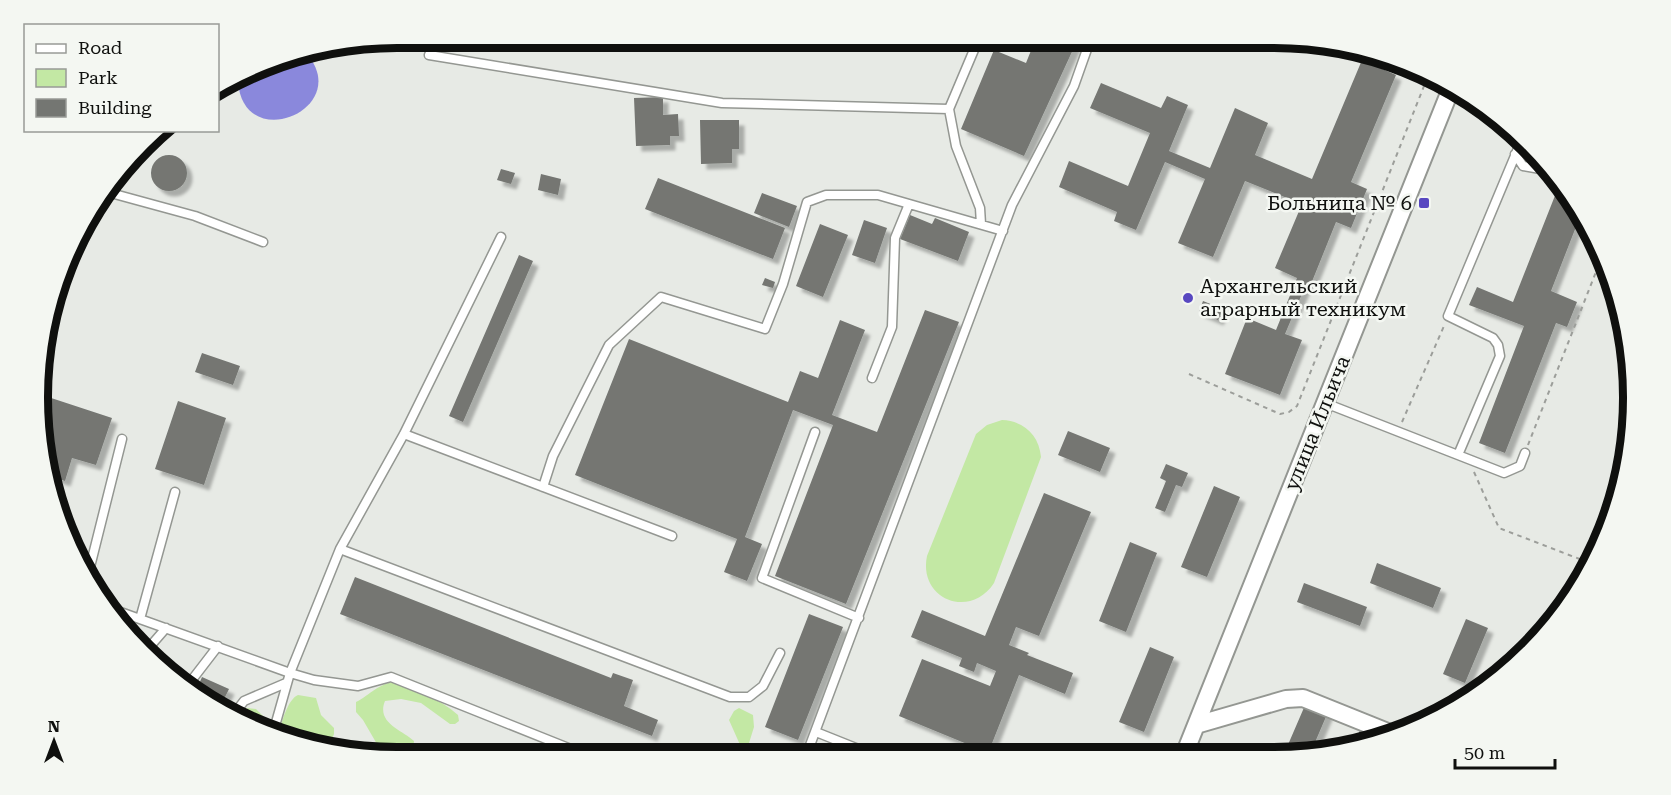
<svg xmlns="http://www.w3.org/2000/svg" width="1671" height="795" font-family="'Roboto Serif',serif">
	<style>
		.green { fill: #c3e8a4 }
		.water { fill: #8a88dc }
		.building { fill: #747672; filter: url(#shadow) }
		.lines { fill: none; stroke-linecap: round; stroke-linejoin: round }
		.service-casing { stroke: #949792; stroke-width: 11 }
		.minor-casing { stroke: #949792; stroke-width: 20 }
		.path { stroke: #9c9e9a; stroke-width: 2; stroke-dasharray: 4.5 4.5; stroke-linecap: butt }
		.service { stroke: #fff; stroke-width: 8 }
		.minor { stroke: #fff; stroke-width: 16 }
		.poi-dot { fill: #5848c0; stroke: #f4f7f2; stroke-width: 2 }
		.labels { text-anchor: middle; stroke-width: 5; stroke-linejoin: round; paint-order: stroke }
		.poi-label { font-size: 20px; fill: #0f100e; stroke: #f4f7f2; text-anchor: end }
		.street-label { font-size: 20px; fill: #0f100e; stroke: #f4f7f2 }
		.rim { fill: none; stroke: #0f100e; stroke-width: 8 }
	</style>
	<defs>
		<filter id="shadow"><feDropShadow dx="5.5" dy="5.5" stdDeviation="1.5" flood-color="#0004"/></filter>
	</defs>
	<rect width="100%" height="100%" fill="#e7eae5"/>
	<!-- green -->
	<path class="green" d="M 1151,38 L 1274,38 L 1309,44 L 1168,45 Z
		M 1002,420 C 1024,421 1039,435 1041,457 L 994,583 C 970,620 918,599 927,556 L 976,434 L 987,425 Z
		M 395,682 C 417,691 440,699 458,715 L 459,721 L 455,724 L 450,724 L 421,703 L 401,699 L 385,701 C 376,723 402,730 414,741 L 413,752 L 407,757 L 388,756 L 381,751 L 363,720 L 356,712 L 356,702 C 370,695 379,683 395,682 Z
		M 298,695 L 316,698 L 321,715 L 334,728 L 334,734 L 330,744 L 279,734 C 281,723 288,699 298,695 Z
		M 247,708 L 256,709 L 263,716 L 262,731 L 239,717 Z
		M 739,708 L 753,715 L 754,727 L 749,743 L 753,756 L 745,756 L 729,720 L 734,711 Z"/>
	<!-- water -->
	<path class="water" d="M 306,53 C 355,108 244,156 238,82 L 281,57 Z"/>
	<!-- building -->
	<path class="building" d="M 1036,38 L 1063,38 L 1076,43 L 1024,156 L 961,129 L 994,50 L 1026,63 Z
		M 1362,60 L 1396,75 L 1351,182 L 1367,189 L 1351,228 L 1336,222 L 1311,284 L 1307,282 L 1285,334 L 1302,340 L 1280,395 L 1225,374 L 1247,318 L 1276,330 L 1297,278 L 1275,268 L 1302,204 L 1245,181 L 1213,257 L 1178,243 L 1205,179 L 1165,162 L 1136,230 L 1114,221 L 1117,212 L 1059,187 L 1069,161 L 1128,186 L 1150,133 L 1090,108 L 1101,83 L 1161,108 L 1167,96 L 1188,105 L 1169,151 L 1210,168 L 1235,108 L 1268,123 L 1255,155 L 1312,179 Z
		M 663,97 L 663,115 L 678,114 L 679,136 L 670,136 L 670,145 L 636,146 L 634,98 Z
		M 700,120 L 739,120 L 739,149 L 732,149 L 732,163 L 701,164 Z
		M151 173a18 18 0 1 1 36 0a18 18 0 1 1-36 0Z
		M 501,169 L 515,173 L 511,184 L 497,180 Z
		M 541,174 L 561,179 L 558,195 L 538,190 Z
		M 658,178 L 785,228 L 773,259 L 645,209 Z
		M 1558,188 L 1579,219 L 1551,291 L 1577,302 L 1567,327 L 1556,323 L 1505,453 L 1479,443 L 1524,326 L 1469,305 L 1477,287 L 1513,302 Z
		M 762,193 L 797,206 L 789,227 L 754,213 Z
		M 910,215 L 932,224 L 935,218 L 969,232 L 958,261 L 900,239 Z
		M 864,220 L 887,228 L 875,263 L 852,255 Z
		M 820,224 L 848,235 L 823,297 L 796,286 Z
		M 519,255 L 533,261 L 463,422 L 449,416 Z
		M 765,278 L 775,282 L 773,288 L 762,285 Z
		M 1203,301 L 1223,309 L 1218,320 L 1199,312 Z
		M 925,310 L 959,322 L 846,604 L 775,576 L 833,425 L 793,410 L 745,537 L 762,544 L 747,581 L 724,572 L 737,539 L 575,475 L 629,339 L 788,402 L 800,371 L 818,378 L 840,320 L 865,330 L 832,415 L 877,432 Z
		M 202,353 L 240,366 L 233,385 L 195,372 Z
		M 42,395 L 112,418 L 96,465 L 72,458 L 65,481 L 51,476 L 41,445 Z
		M 178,401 L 226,418 L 204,485 L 155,469 Z
		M 1068,431 L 1110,448 L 1100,472 L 1058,455 Z
		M 1166,464 L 1188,473 L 1182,487 L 1176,485 L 1165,512 L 1155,508 L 1166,481 L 1160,478 Z
		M 1214,486 L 1240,497 L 1207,577 L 1181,567 Z
		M 1044,493 L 1091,512 L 1039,636 L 1016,627 L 1009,645 L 1029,653 L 1027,655 L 1073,673 L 1065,694 L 1019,675 L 987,756 L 985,756 L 965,748 L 967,744 L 899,716 L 922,659 L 990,686 L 996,671 L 977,663 L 974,672 L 959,666 L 962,658 L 911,637 L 922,610 L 985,636 Z
		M 1130,542 L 1157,553 L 1126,632 L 1099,621 Z
		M 1377,563 L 1441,588 L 1433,608 L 1370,583 Z
		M 355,577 L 611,678 L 613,673 L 633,680 L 624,706 L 658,720 L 652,736 L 340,614 Z
		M 1304,583 L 1367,607 L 1360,626 L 1297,602 Z
		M 809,614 L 843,627 L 798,740 L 765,727 Z
		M 1466,619 L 1488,628 L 1465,683 L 1443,674 Z
		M 1150,647 L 1174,657 L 1144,732 L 1119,722 Z
		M 166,664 L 180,670 L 176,678 L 164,670 Z
		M 202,677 L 229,689 L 222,703 L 196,691 Z
		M 1306,703 L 1328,712 L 1310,754 L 1284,754 Z
		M 1362,725 L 1382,733 L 1380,738 L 1354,745 Z"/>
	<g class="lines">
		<defs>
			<path id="service" d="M 979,38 L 949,109 L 956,146 L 980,208 L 981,224
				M 429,55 L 722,103 L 949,109
				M 1515,154 L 1523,166 L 1546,170
				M 107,192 L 195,216 L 263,242
				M 872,378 L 892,327 L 895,238 L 909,204
				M 1325,403 L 1504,473 L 1520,466 L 1525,453
				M 815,432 L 762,578 L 859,618
				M 404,434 L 672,536
				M 1458,455 L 1500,356 L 1498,345 L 1493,338 L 1448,316 L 1522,139
				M 543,487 L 553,456 L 609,345 L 661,297 L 765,329 L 783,284 L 807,202 L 826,195 L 878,195 L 1003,231
				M 340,549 L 730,697 L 749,697 L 763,686 L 780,653
				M 87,579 L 122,439
				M 112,609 L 290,673 L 340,549 L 404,434 L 501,237
				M 140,619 L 175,492
				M 146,651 L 166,628
				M 188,685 L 218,646
				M 234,714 L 244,701 L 286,683
				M 816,732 L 876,756
				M 273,733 L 290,673 L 314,680 L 358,686 L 391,677 L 576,751 L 584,757
				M 1010,749 L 1024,755
				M 806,756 L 1012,205 L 1074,86 L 1091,38"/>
			<path id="minor" d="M 1196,725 L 1286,699 L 1303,698 L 1395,735
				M 1184,755 L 1450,91"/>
		</defs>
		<!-- service casing -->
		<use href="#service" class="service-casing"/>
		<!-- minor casing -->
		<use href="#minor" class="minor-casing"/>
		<!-- path -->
		<path class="path" d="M 1189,374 L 1280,414 L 1289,412 L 1297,406 L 1428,76
			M 1402,422 L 1444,326
			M 1528,445 L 1603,254
			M 1474,472 L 1499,528 L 1590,563"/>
		<!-- service -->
		<use href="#service" class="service"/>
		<!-- minor -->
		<use href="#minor" class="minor"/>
	</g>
	<!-- markers -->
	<g class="poi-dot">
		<rect x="1418" y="197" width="12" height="12" rx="3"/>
		<circle cx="1188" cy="298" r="6"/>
	</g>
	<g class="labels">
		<!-- poi labels -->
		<g class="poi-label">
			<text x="1412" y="210">Больница № 6</text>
			<text x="1200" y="293" text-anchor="start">Архангельский<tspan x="1200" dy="23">аграрный техникум</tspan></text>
		</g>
		<!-- street labels -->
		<g class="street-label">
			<text transform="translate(1317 423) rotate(-68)" y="7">улица Ильича</text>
		</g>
	</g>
	<!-- crop -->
	<path d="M0 0H1671V795H0ZM397 48H1274A349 349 0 0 1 1623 397V398A349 349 0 0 1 1274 747H397A349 349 0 0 1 48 398V397A349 349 0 0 1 397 48Z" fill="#f4f7f2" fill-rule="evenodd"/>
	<path class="rim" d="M397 48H1274A349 349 0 0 1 1623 397V398A349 349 0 0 1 1274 747H397A349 349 0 0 1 48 398V397A349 349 0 0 1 397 48Z"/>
	<!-- legend -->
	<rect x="24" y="24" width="195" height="108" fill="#f4f7f2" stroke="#989b97" stroke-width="1.5"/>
	<rect x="36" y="44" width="30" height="9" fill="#ffffff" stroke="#989b97" stroke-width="1.5"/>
	<text x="78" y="54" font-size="18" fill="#0f100e">Road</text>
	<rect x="36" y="69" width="30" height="18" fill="#c3e8a4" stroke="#989b97" stroke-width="1.5"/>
	<text x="78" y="84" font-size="18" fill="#0f100e">Park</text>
	<rect x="36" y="99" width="30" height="18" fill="#747672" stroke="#989b97" stroke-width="1.5"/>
	<text x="78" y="114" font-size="18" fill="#0f100e">Building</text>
	<!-- north arrow -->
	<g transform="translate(54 741)" stroke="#f4f7f2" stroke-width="4.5" paint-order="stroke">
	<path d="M0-4.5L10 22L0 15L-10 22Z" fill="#0f100e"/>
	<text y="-9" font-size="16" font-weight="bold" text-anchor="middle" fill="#0f100e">N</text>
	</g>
	<!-- scale -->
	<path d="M1455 759v9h100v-9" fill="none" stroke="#0f100e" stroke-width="3"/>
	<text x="1464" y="759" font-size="18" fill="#0f100e" stroke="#f4f7f2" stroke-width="4.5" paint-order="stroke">50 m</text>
</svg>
